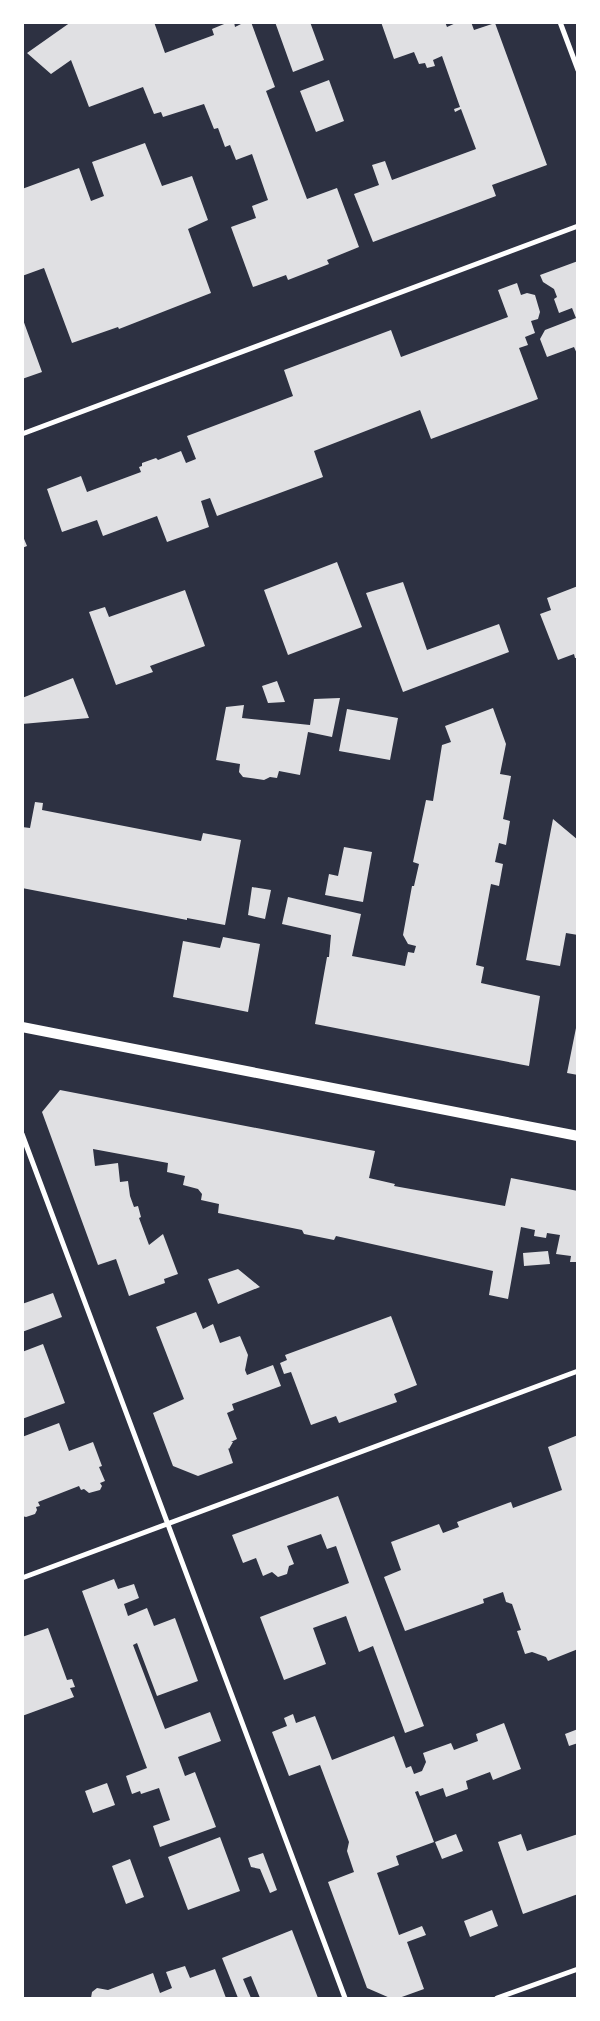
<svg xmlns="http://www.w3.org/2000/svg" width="600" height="2021" font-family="Commissioner,sans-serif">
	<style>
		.building { fill: #e0e0e3 }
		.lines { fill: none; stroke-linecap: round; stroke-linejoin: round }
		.minor { stroke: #fff; stroke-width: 5 }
		.secondary { stroke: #fff; stroke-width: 10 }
	</style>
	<rect width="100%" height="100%" fill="#2d3142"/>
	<!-- building -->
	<path class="building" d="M 71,22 L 154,22 L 165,53 L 214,35 L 212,29 L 229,22 L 234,22 L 235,27 L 245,22 L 251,22 L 275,87 L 266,91 L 307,199 L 337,188 L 359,247 L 327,260 L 329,264 L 288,280 L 286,275 L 253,287 L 231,227 L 256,218 L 252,206 L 268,200 L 252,154 L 236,160 L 230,145 L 225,147 L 218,128 L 214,129 L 204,104 L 163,117 L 161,112 L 154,114 L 143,87 L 89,107 L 71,60 L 51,74 L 27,53 Z
		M 275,22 L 310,22 L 324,60 L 293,72 Z
		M 381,22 L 445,22 L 447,27 L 458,22 L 471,22 L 474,30 L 495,23 L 547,165 L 492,185 L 496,196 L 373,242 L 354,194 L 379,185 L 372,165 L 385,161 L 392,180 L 476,149 L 461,109 L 455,112 L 454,109 L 460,107 L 442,56 L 433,60 L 435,66 L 427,68 L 425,63 L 419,64 L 414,52 L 394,59 Z
		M 329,80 L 344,121 L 316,132 L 300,91 Z
		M 145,143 L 162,186 L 192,176 L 208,220 L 188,229 L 211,293 L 119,329 L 118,327 L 72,343 L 44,268 L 22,276 L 22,189 L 79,168 L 91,201 L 104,196 L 92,162 Z
		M 578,261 L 578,356 L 574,347 L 547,357 L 540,339 L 545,330 L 576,318 L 572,308 L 559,313 L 554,299 L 557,297 L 554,289 L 543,282 L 540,275 Z
		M 517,283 L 521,295 L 527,293 L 535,295 L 540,312 L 538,319 L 531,321 L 535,333 L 525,337 L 528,345 L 519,348 L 538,399 L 431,439 L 420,410 L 314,451 L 323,477 L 217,516 L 210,498 L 201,501 L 209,527 L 167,542 L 157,516 L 103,536 L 97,520 L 62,532 L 47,489 L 81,476 L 87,492 L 141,472 L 139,467 L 142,466 L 142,463 L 156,458 L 158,460 L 181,451 L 186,463 L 196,459 L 187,436 L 293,396 L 284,370 L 391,330 L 401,357 L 508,317 L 498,290 Z
		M 22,317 L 42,372 L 22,379 Z
		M 22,534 L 27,546 L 22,548 Z
		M 337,562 L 362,627 L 288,655 L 264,590 Z
		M 403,582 L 427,650 L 499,624 L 509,652 L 403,692 L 366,593 Z
		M 578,586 L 578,658 L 575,658 L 574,654 L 558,660 L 540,614 L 551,610 L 547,598 Z
		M 185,590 L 205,646 L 150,666 L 153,672 L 116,685 L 89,612 L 105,607 L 109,617 Z
		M 73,678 L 89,718 L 22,724 L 22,698 Z
		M 277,681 L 285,702 L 268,703 L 262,686 Z
		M 340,698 L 332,737 L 308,732 L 300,775 L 279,771 L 277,778 L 270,777 L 264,780 L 243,777 L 239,772 L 240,764 L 216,760 L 226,707 L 244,705 L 242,718 L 310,725 L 314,699 Z
		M 493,708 L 506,744 L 500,774 L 511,776 L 503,819 L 510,821 L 506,845 L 499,843 L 495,862 L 503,864 L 499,886 L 491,884 L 476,965 L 484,967 L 481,983 L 540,996 L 529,1066 L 315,1024 L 327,957 L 329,957 L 331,935 L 282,924 L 288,897 L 361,914 L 352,956 L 405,966 L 408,952 L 414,953 L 416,946 L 408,944 L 403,935 L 412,886 L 414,886 L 419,864 L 413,862 L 426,800 L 433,801 L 442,745 L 451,742 L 445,726 Z
		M 347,709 L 398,718 L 390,760 L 339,751 Z
		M 35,802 L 43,803 L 42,810 L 201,841 L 203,833 L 241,840 L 225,925 L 187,918 L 187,920 L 22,888 L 22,827 L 30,828 Z
		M 553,819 L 578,840 L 578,935 L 566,933 L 560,966 L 526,960 Z
		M 344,847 L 372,852 L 363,902 L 325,895 L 329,874 L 338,876 Z
		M 252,887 L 271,890 L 265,919 L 248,915 Z
		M 223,937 L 260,944 L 248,1012 L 173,997 L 183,941 L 220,948 Z
		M 577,1023 L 578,1023 L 578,1075 L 567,1073 Z
		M 60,1090 L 375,1151 L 369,1178 L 395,1184 L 394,1186 L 505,1206 L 511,1178 L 578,1191 L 578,1262 L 570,1262 L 571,1256 L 556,1254 L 560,1235 L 547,1233 L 546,1238 L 534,1236 L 535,1230 L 521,1227 L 508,1299 L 489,1295 L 493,1271 L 336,1236 L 334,1240 L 304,1234 L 302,1230 L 218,1213 L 219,1204 L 201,1200 L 202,1194 L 198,1189 L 183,1185 L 185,1176 L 167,1172 L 168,1163 L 93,1149 L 95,1166 L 118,1163 L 120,1182 L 128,1181 L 130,1196 L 134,1207 L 138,1206 L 141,1217 L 139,1218 L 149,1245 L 163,1234 L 178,1274 L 164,1279 L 165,1283 L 129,1296 L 116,1259 L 98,1265 L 42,1112 Z
		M 548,1251 L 550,1264 L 524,1266 L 523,1253 Z
		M 238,1269 L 260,1287 L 218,1304 L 208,1279 Z
		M 53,1293 L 62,1317 L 22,1332 L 22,1304 Z
		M 196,1312 L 203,1329 L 213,1324 L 220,1343 L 240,1336 L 248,1355 L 245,1370 L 247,1375 L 273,1365 L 281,1386 L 232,1404 L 234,1410 L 227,1413 L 237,1439 L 231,1442 L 233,1442 L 229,1449 L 228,1448 L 233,1463 L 198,1476 L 173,1466 L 153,1413 L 184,1399 L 156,1327 Z
		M 391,1316 L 417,1385 L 394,1394 L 397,1402 L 339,1423 L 336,1416 L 311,1425 L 291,1372 L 284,1374 L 280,1363 L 287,1360 L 285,1355 Z
		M 43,1344 L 65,1403 L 22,1419 L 22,1352 Z
		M 59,1423 L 69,1451 L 93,1442 L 102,1466 L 99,1467 L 105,1481 L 100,1483 L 102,1486 L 100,1490 L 89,1493 L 84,1489 L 81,1490 L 79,1486 L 38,1502 L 40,1506 L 36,1507 L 37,1510 L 35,1514 L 26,1517 L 22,1516 L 22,1437 Z
		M 578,1435 L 578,1649 L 548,1661 L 546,1657 L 532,1652 L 525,1654 L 517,1631 L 521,1630 L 512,1604 L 506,1602 L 503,1592 L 483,1599 L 484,1603 L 405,1631 L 384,1577 L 401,1570 L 391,1542 L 439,1524 L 443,1533 L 459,1527 L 457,1522 L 511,1502 L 513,1508 L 562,1490 L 548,1447 Z
		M 338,1496 L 424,1726 L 405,1733 L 373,1646 L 359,1652 L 346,1616 L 313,1628 L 326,1664 L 284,1680 L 260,1617 L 349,1583 L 336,1546 L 327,1549 L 321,1534 L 287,1546 L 294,1564 L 289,1566 L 287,1574 L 278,1577 L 272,1572 L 263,1576 L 256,1558 L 243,1563 L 232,1535 Z
		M 114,1579 L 118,1589 L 134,1584 L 139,1598 L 124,1604 L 128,1616 L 147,1608 L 154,1626 L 175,1618 L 198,1681 L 157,1696 L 137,1643 L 133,1645 L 165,1729 L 210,1712 L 221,1741 L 178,1757 L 185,1776 L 195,1772 L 216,1827 L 160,1847 L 153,1826 L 170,1820 L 159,1788 L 141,1794 L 140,1791 L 132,1794 L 126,1776 L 147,1768 L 82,1591 Z
		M 48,1628 L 67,1680 L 72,1679 L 75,1687 L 70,1688 L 74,1697 L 22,1716 L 22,1637 Z
		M 293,1714 L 296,1723 L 315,1716 L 332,1760 L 394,1736 L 406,1768 L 411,1766 L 414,1774 L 422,1771 L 426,1762 L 423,1753 L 451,1743 L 454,1750 L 478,1741 L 476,1734 L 504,1723 L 521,1769 L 493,1780 L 490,1772 L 466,1781 L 468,1789 L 446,1797 L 443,1788 L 420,1796 L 418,1791 L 415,1792 L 434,1842 L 396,1856 L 399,1865 L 377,1873 L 399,1935 L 422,1926 L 426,1935 L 407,1942 L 424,1989 L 399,1998 L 390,1998 L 367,1988 L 328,1882 L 354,1872 L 347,1851 L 349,1842 L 320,1765 L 289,1776 L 272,1732 L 287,1726 L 284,1718 Z
		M 578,1729 L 578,1743 L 569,1746 L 565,1734 Z
		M 107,1783 L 115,1805 L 93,1813 L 85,1791 Z
		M 456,1834 L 463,1851 L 442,1859 L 435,1842 Z
		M 521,1834 L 527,1851 L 578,1834 L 578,1894 L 523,1914 L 498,1842 Z
		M 220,1837 L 240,1891 L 188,1910 L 168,1857 Z
		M 263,1853 L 277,1890 L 270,1893 L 260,1869 L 251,1867 L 248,1858 Z
		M 130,1859 L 144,1897 L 126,1904 L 112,1866 Z
		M 492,1910 L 498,1926 L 470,1937 L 464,1921 Z
		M 292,1930 L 318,1998 L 260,1998 L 251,1976 L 243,1979 L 251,1998 L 238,1998 L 222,1958 Z
		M 185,1966 L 190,1978 L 215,1969 L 226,1998 L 91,1998 L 92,1992 L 97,1988 L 108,1990 L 153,1973 L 160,1993 L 172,1988 L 166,1972 Z"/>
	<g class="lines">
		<!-- minor -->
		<path class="minor" d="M 560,22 L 578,70
			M 22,434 L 578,226
			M 22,1134 L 345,1998
			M 22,1578 L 578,1371
			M 497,1998 L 578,1969"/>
		<!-- secondary -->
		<path class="secondary" d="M 22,1027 L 578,1136"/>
	</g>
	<!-- border -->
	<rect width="600" height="2021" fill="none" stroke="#ffffff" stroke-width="48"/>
</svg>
